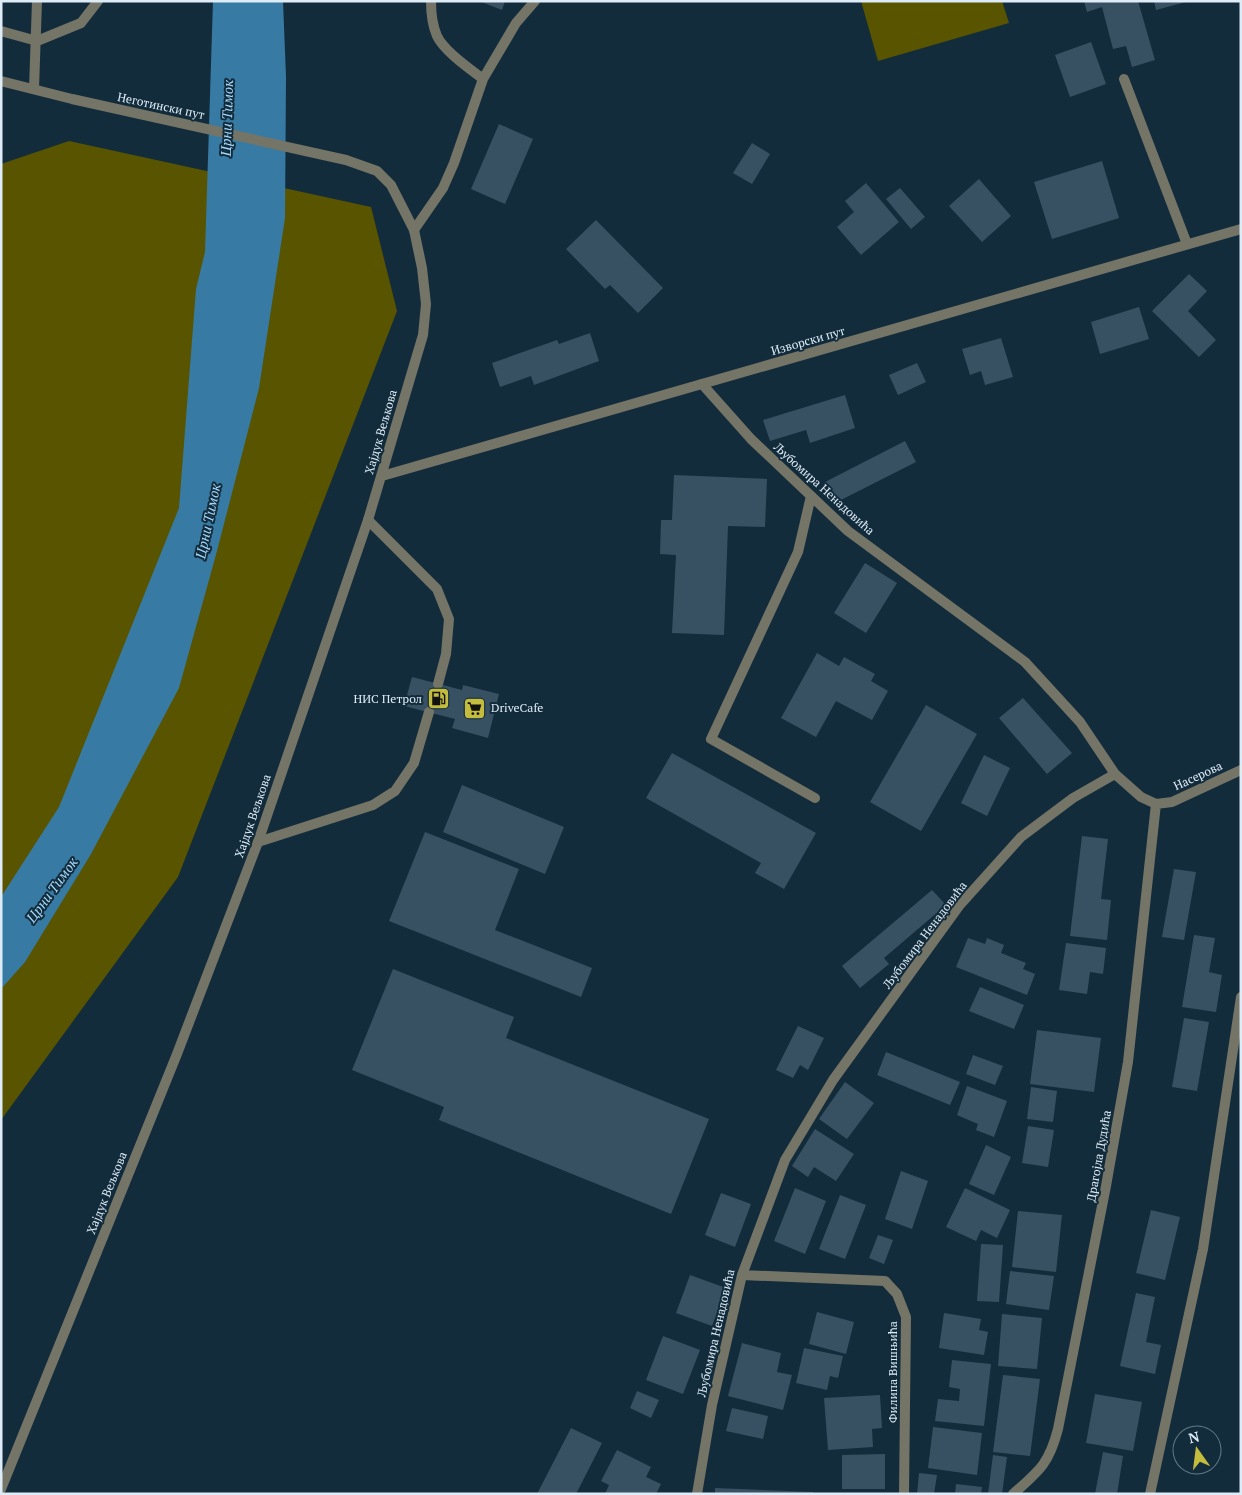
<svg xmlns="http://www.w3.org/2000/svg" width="1242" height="1495" font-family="'PT Serif',serif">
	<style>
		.green { fill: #595400 }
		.water { fill: #377ba5 }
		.building { fill: #375162 }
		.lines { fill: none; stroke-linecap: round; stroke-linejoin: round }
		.service { stroke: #747467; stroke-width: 10 }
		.minor { stroke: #747467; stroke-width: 10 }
		.tertiary { stroke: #747467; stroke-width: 10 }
		.labels { text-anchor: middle; stroke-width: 4; stroke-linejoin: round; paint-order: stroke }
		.street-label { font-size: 12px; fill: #ddecf7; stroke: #132c3c }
		.poi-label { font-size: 12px; fill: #ddecf7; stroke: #132c3c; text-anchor: end }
		.water-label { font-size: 14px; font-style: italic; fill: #a4d9fd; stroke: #132c3c }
	</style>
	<rect width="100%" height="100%" fill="#132c3c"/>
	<!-- green -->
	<path class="green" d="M 861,1 L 1002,1 L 1009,23 L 878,61 Z
		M 69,141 L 371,207 L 397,311 L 178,877 L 1,1120 L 1,164 Z"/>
	<!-- water -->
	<path class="water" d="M 213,1 L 283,1 L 286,77 L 285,218 L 259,388 L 217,551 L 179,688 L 91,854 L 25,962 L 1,989 L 1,897 L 59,807 L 179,508 L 196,289 L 205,252 Z"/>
	<!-- building -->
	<path class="building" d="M 479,1 L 505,1 L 502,10 Z
		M 1084,1 L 1138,1 L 1155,60 L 1132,67 L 1126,46 L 1113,49 L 1102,7 L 1087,12 Z
		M 1154,1 L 1186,1 L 1186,2 L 1156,10 Z
		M 1091,42 L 1106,84 L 1070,97 L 1055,55 Z
		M 499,124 L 533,139 L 505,204 L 471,189 Z
		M 752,143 L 770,154 L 752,184 L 733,173 Z
		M 1102,161 L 1119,218 L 1052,239 L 1034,182 Z
		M 979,179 L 1011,216 L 982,242 L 949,206 Z
		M 866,183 L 899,222 L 861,255 L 837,227 L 854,212 L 845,201 Z
		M 900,188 L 925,217 L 911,229 L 886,199 Z
		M 596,220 L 663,288 L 638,313 L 610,285 L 605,289 L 566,249 Z
		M 1189,274 L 1207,291 L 1188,311 L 1216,340 L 1199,357 L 1152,311 Z
		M 1139,307 L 1149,339 L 1100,354 L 1091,322 Z
		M 590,333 L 599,361 L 534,385 L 531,376 L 500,387 L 492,363 L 557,340 L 559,344 Z
		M 1001,338 L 1013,377 L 985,385 L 981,371 L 970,375 L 962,349 Z
		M 917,363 L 926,382 L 898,395 L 889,375 Z
		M 845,395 L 855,428 L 810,443 L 806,430 L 770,441 L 763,420 Z
		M 905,441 L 916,462 L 835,503 L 825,482 Z
		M 674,475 L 767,479 L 765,527 L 728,526 L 724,635 L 672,633 L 676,555 L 660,554 L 661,520 L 672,520 Z
		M 865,563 L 897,583 L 866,633 L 834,613 Z
		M 817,653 L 839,666 L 844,657 L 875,674 L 871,681 L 888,691 L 872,720 L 836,701 L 816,737 L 781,718 Z
		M 412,677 L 462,690 L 463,685 L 499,694 L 488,738 L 452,728 L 455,719 L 404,706 Z
		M 1023,698 L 1072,753 L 1047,774 L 999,718 Z
		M 926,705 L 977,734 L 921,831 L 870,802 Z
		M 672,753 L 816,833 L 784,889 L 755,873 L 761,863 L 646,798 Z
		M 984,755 L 1010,768 L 987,816 L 961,803 Z
		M 462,785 L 564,827 L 545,874 L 443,832 Z
		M 425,832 L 519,869 L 495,930 L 592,968 L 581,997 L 389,921 Z
		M 1082,836 L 1108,839 L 1101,899 L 1111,900 L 1107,940 L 1070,936 Z
		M 1174,869 L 1196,872 L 1184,940 L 1162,937 Z
		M 932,890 L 946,905 L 884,958 L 889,964 L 860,988 L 842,966 Z
		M 1194,935 L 1215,938 L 1209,972 L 1222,975 L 1216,1012 L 1182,1007 Z
		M 968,938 L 985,944 L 987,938 L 1004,945 L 1001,953 L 1026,963 L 1023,969 L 1035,974 L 1027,995 L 956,967 Z
		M 1066,943 L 1106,948 L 1103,974 L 1090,972 L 1087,994 L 1059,990 Z
		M 393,969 L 514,1017 L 506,1038 L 709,1119 L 671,1214 L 439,1120 L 444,1107 L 352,1070 Z
		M 980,987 L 1024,1005 L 1014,1029 L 969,1011 Z
		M 1184,1018 L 1209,1022 L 1197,1091 L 1172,1087 Z
		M 798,1026 L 824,1038 L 808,1070 L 800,1065 L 793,1078 L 776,1070 Z
		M 1037,1030 L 1101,1038 L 1094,1092 L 1030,1084 Z
		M 886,1052 L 960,1082 L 950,1105 L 877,1075 Z
		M 973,1055 L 1003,1066 L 995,1085 L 966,1074 Z
		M 845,1082 L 874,1103 L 847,1139 L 819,1119 Z
		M 967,1086 L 1007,1101 L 994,1137 L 976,1130 L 978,1124 L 957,1115 Z
		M 1031,1087 L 1057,1091 L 1053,1122 L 1027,1119 Z
		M 1028,1126 L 1054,1130 L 1048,1167 L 1022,1163 Z
		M 815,1129 L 854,1154 L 836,1181 L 814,1167 L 808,1177 L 792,1166 Z
		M 986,1145 L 1011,1157 L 994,1195 L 969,1184 Z
		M 901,1171 L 928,1181 L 912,1229 L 885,1219 Z
		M 795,1188 L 826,1201 L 805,1254 L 774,1241 Z
		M 965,1188 L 1010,1210 L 997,1238 L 981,1230 L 976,1241 L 946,1227 Z
		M 721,1193 L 751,1204 L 735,1247 L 705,1235 Z
		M 840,1195 L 866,1205 L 845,1259 L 819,1249 Z
		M 1151,1210 L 1180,1217 L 1165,1280 L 1136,1273 Z
		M 1018,1211 L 1062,1215 L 1056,1272 L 1012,1267 Z
		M 878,1235 L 893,1240 L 884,1264 L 869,1258 Z
		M 981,1244 L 1003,1245 L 999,1302 L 977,1301 Z
		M 1010,1271 L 1054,1276 L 1049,1310 L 1006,1304 Z
		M 690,1275 L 726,1288 L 712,1326 L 676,1313 Z
		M 1136,1293 L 1155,1297 L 1146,1342 L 1161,1345 L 1155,1374 L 1120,1366 Z
		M 817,1312 L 854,1322 L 846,1354 L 809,1344 Z
		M 944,1313 L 981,1319 L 979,1330 L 988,1332 L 984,1355 L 939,1348 Z
		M 1002,1314 L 1042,1318 L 1037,1369 L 998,1366 Z
		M 663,1336 L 700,1350 L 683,1394 L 646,1380 Z
		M 742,1343 L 781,1353 L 777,1372 L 792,1375 L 783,1410 L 728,1396 Z
		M 804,1348 L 843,1356 L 838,1378 L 830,1376 L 827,1390 L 796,1383 Z
		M 952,1360 L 991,1364 L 984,1426 L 935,1421 L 938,1399 L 959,1401 L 960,1389 L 949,1387 Z
		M 1003,1375 L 1040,1379 L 1030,1456 L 993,1452 Z
		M 637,1391 L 659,1400 L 651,1418 L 630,1408 Z
		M 1095,1394 L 1142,1402 L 1133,1451 L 1086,1443 Z
		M 880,1395 L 882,1428 L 872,1429 L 873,1447 L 828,1450 L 824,1398 Z
		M 732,1408 L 768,1416 L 763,1439 L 726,1431 Z
		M 933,1427 L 982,1433 L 977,1475 L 928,1468 Z
		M 571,1428 L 602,1443 L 576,1494 L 537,1494 Z
		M 617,1450 L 651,1467 L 646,1477 L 661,1484 L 656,1494 L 605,1494 L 609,1485 L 601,1481 Z
		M 1103,1452 L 1123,1456 L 1117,1494 L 1095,1494 Z
		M 885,1454 L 885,1489 L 842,1489 L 842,1455 Z
		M 993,1455 L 1007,1457 L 1002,1494 L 988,1494 Z
		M 919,1473 L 937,1475 L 934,1494 L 917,1494 Z
		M 956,1484 L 982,1487 L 981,1494 L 955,1494 Z
		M 715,1488 L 813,1492 L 813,1494 L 715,1494 Z"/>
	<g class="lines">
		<!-- service -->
		<path class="service" d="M 431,1 C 431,12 433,27 437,36 C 444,51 470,69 483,79
			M 1,31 L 37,41 L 81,23 L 98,1
			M 1124,79 L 1187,244
			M 34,89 L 37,1
			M 414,230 L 443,188 L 454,163 L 483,79 L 516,23 L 535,1
			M 811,496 L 798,552 L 711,739 L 815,798
			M 368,520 L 437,589 L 449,619 L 446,654 L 438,684
			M 258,842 L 373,805 L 395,791 L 414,763 L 429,712"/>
		<!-- minor -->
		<path class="minor" d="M 702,384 L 751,439 L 848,531 L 1025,662 L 1080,722 L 1115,774 L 1141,797 L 1156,804 L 1172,802 L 1241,770
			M 742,1275 L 885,1281 L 897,1294 L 906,1317 L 904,1494
			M 697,1494 L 712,1405 L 742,1275 L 785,1160 L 833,1080 L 959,906 L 1021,837 L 1073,798 L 1115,774
			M 1013,1494 C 1039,1471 1049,1464 1058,1429 L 1106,1186 L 1128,1062 L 1156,804
			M 1150,1494 L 1203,1249 L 1241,997"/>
		<!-- tertiary -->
		<path class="tertiary" d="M 1,81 L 72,99 L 346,160 L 377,171 L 391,185 L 414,230 L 422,268 L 426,304 L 423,335 L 368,520 L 258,842 L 177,1054 L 1,1489
			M 382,476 L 1241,229"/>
	</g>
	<!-- icons -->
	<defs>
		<symbol id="fuel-square" viewBox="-11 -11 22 22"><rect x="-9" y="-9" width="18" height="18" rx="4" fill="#c4bc3d" stroke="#132c3c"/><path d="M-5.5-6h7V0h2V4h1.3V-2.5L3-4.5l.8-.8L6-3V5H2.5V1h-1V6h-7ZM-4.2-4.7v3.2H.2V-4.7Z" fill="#111"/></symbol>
		<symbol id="supermarket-square" viewBox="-11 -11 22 22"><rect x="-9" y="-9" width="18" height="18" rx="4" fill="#c4bc3d" stroke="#132c3c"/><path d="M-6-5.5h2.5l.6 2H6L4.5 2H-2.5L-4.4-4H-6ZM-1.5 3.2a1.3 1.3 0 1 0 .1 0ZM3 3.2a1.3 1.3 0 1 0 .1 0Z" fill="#111"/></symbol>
	</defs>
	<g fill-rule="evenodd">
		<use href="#fuel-square" x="426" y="686" width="25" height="25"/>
		<use href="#supermarket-square" x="462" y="696" width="25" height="25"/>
	</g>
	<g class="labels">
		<!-- street labels -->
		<g class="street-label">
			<text transform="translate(161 106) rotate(12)" y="4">Неготински пут</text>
			<text transform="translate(808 341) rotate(-16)" y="4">Изворски пут</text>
			<text transform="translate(381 432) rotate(-74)" y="4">Хајдук Вељкова</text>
			<text transform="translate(824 489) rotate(42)" y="4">Љубомира Ненадовића</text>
			<text transform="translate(1198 776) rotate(-25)" y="4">Насерова</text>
			<text transform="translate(253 816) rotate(-71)" y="4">Хајдук Вељкова</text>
			<text transform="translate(925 935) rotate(-53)" y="4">Љубомира Ненадовића</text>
			<text transform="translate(1099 1156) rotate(-80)" y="4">Драгојла Дудића</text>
			<text transform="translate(107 1193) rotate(-68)" y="4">Хајдук Вељкова</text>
			<text transform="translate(716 1333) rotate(-77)" y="4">Љубомира Ненадовића</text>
			<text transform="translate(893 1372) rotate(-90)" y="4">Филипа Вишњића</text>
		</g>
		<!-- poi labels -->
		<g class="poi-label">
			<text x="422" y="703">НИС Петрол</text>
			<text x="491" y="712" text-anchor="start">DriveCafe</text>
		</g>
		<!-- water labels -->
		<g class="water-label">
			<text transform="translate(227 118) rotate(-88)" y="5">Црни Тимок</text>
			<text transform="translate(208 521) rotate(-78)" y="5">Црни Тимок</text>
			<text transform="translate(52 890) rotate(-54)" y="5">Црни Тимок</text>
		</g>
	</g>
	<!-- border -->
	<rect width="1242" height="1495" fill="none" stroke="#ddecf7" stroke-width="5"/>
	<!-- north arrow -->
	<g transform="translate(1197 1450) rotate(346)"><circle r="24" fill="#132c3c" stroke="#647987"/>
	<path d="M0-4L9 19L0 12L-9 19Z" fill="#c4bc3d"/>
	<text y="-8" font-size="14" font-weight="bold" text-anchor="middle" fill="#ddecf7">N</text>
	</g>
</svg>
